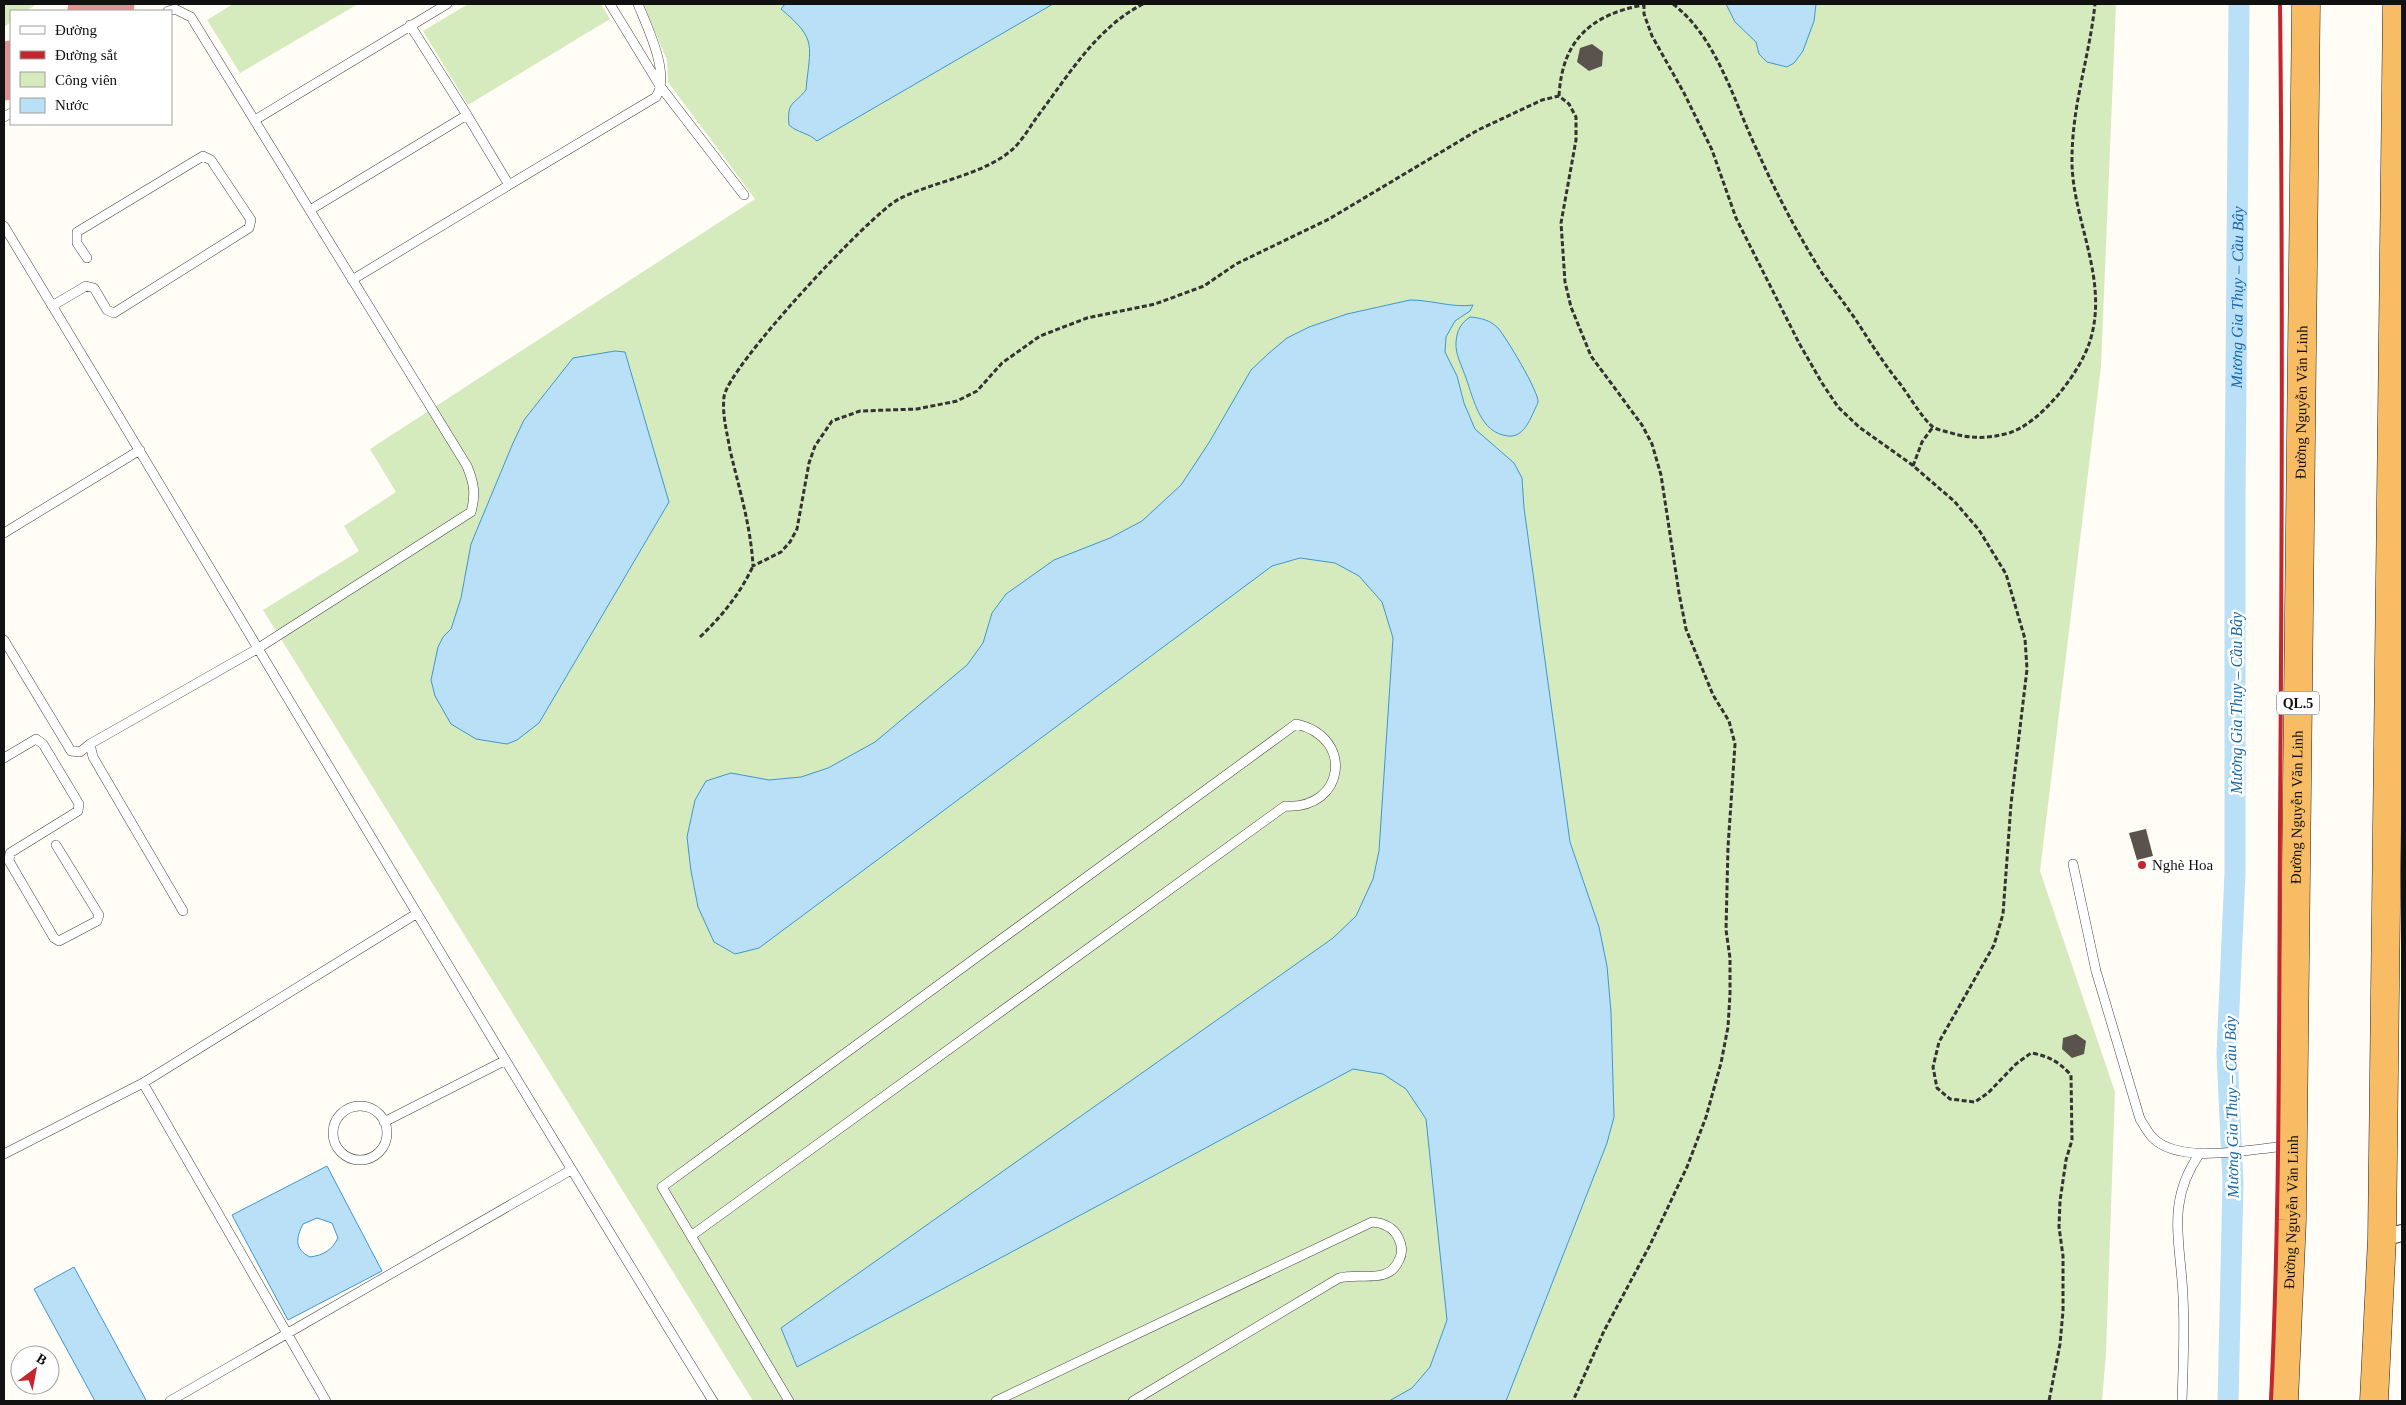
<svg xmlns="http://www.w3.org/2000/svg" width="2406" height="1405" font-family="Georgia,serif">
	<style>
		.green { fill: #d5ebbd }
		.water { fill: #b9e0f7; stroke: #3f96cf; fill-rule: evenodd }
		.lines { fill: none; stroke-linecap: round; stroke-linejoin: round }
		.canal { stroke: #b9e0f7; stroke-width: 21 }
		.taxiway { stroke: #e29292; stroke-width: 55 }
		.building { fill: #5a524d }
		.service-casing { stroke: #444; stroke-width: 10 }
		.minor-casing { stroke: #444; stroke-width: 18 }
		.trunk-casing { stroke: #222; stroke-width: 29 }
		.path { stroke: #333; stroke-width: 3; stroke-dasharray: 5 2.5; stroke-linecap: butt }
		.service { stroke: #fff; stroke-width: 9 }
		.minor { stroke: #fff; stroke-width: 16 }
		.trunk { stroke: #f7bc64; stroke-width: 28 }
		.rail { stroke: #c4262e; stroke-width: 4 }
		.poi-dot { fill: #c4262e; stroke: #fff; stroke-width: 2 }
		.labels { text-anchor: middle; stroke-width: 5; stroke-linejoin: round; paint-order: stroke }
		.shield { fill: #fff; stroke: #585858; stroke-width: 1 }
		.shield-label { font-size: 14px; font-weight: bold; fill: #111 }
		.street-label { font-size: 15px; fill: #111; stroke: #fff }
		.poi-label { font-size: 15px; fill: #111; stroke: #fff; text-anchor: start }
		.water-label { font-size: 16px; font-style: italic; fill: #1768a6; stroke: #fff }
	</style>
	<rect width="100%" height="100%" fill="#fffdf5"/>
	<!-- green -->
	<path class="green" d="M 4,4 L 37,4 L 26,11 L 11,11 L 11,22 L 4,27 Z
		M 233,4 L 358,4 L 240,73 L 207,20 Z
		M 468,4 L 601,4 L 610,19 L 468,105 L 423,31 Z
		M 643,4 L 2116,4 L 2101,366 L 2040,871 L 2115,1092 L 2106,1353 L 2102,1401 L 753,1401 L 263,610 L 359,551 L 344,526 L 396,492 L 370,449 L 755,199 L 668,82 L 667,60 Z"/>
	<!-- water -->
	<path class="water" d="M 785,4 L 1053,4 L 817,141 C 809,133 798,133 789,125 C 787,101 793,106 806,90 C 810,45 818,40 781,9 Z
		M 1726,4 L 1816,4 L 1814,21 L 1803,51 L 1794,63 L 1787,67 L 1767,62 L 1759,54 L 1756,42 L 1735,22 Z
		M 1410,300 C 1432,300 1452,308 1473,305 L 1470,311 L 1455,321 L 1446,337 L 1445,352 L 1457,376 L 1464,403 L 1475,429 L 1514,463 L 1522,478 L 1524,508 L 1570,842 L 1599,927 L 1607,966 L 1611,1012 L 1614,1117 L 1607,1143 L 1506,1401 L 1389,1401 L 1412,1388 L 1430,1367 L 1447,1320 L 1426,1119 L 1406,1089 L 1383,1074 L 1353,1069 L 797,1367 L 781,1328 L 1333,938 L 1356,916 L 1373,879 L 1379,851 L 1393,638 L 1382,602 L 1359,576 L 1335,563 L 1300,558 L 1272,566 L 759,948 L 735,954 L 714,942 L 698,907 L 691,871 L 687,837 L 695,800 L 706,781 L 731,773 L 769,780 L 801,777 L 828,768 L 875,742 L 967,665 L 983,643 L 992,613 L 1006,594 L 1054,560 L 1110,538 L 1142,521 L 1181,485 L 1210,441 L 1251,370 L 1269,353 L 1287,338 L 1309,327 L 1347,314 Z
		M 1470,317 C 1481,318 1490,320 1498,328 C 1506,337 1539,392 1538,402 C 1538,404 1536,406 1535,409 C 1530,420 1523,438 1508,436 C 1480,433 1474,400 1466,378 C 1462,366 1455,354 1456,342 C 1457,330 1461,323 1470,317 Z
		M 615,351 L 625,352 L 669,502 L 539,723 L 517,740 L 507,744 L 476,739 L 451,724 L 435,696 L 431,680 L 438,647 L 443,637 L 451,629 L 461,598 L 471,544 L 513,443 L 524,420 L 573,358 Z
		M 327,1166 L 382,1271 L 288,1320 L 232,1215 ZM 317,1218 L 332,1223 L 338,1238 C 332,1250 324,1255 310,1257 C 294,1249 296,1238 303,1224 Z
		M 74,1267 L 146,1400 L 144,1401 L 95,1401 L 34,1289 Z"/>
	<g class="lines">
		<!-- canal -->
		<path class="canal" id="s1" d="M 2228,1401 L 2233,1183 L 2227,1053 L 2235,873 L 2235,499 L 2239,4"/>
		<!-- taxiway -->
		<path class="taxiway" d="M 95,11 L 107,4
			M 4,73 L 11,68"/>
	</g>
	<!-- building -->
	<path class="building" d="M 1592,44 L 1603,52 L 1602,66 L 1589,71 L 1577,62 L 1580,48 Z
		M 2146,829 L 2153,856 L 2137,860 L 2129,833 Z
		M 2076,1034 L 2086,1041 L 2084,1054 L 2072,1058 L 2062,1049 L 2063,1038 Z"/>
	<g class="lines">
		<defs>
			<path id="service" d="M 610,4 L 660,86 L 744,195
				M 168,11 L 175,9 L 191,17 L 467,466 C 474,483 476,494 471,512 L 257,649 L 90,744 L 93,757 L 183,911
				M 410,25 L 467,115
				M 4,117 L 11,113
				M 255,120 L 447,4
				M 509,185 L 656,97 C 671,74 647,27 638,4
				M 310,210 L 467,115 L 509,185 L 352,280
				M 4,226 C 241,617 473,1012 713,1401
				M 52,306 L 86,286 L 94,288 L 107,310 L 114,313 L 249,228 L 251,220 L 211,160 L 203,156 L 77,232 L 77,243 L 87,258
				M 4,533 L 140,450
				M 4,640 L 71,751 L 80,752 L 90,744
				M 4,758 L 36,739 L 43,744 L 79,804 L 78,811 L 10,853 L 9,861 L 54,938 L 59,941 L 97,921 L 99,915 L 56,845
				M 2073,864 L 2096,971 L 2140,1119 C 2144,1125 2148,1133 2153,1138 C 2179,1164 2245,1150 2278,1147 L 2290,1148
				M 143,1083 L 326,1401
				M333 1133a27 27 0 1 1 54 0a27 27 0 1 1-54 0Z
				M 384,1122 L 504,1061
				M 4,1154 L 143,1083 L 416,914
				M 691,1236 L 1285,806 C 1345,810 1355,737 1296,724 L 662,1187 L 789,1401
				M 170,1401 L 571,1170
				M 996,1401 L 1372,1222 C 1383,1223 1393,1227 1398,1237 C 1402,1245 1403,1253 1399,1260 C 1389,1285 1359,1272 1339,1278 L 1133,1401
				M 2182,1401 C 2183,1367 2185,1332 2183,1297 C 2181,1242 2165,1203 2200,1153"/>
			<path id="minor" d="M 2382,1238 L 2402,1233"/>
			<g id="trunk">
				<path id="s2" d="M 2284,1401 L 2292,1220 L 2306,4"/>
				<path d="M 2374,1401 L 2382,1238 L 2397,4"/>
			</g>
		</defs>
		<!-- service casing -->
		<use href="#service" class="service-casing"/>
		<!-- minor casing -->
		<use href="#minor" class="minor-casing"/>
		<!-- trunk casing -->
		<use href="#trunk" class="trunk-casing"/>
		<!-- path -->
		<path class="path" d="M 1143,4 C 1096,28 1068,76 1037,117 C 1030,127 1023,139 1014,148 C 985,175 934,181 899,199 C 870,214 727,368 724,397 C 722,415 727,432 730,450 C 739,488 751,527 753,566 L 781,552 L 790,542 L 797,529 L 809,463 L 815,446 L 832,421 L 860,411 L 917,409 L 957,401 L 977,391 L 1002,363 L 1040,336 L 1087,318 L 1155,304 L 1204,286 L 1236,264 L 1329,219 L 1478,130 L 1542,100 L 1559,96 L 1569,104 L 1576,117 L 1576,140 L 1561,223 L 1565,282 L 1571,307 L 1591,356 L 1642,425 L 1652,444 L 1661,475 L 1679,593 L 1686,629 L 1713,695 L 1729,721 L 1735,744 L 1728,847 L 1726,930 L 1730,958 L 1730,994 L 1728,1027 L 1721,1063 L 1706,1117 L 1687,1167 L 1650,1245 L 1604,1331 L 1573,1401
			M 1644,4 L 1644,14 L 1652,36 L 1684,93 L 1712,150 L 1736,218 L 1799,343 L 1822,383 L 1838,407 L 1859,427 L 1911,464 L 1954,501 L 1979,530 L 2006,574 L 2025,639 L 2027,669 L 2011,804 L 2003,914 L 1994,945 L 1939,1042 L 1933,1067 L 1937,1088 L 1950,1099 L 1975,1102 L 1988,1093 L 2016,1064 L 2031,1053 C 2049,1056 2059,1062 2071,1075 L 2072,1140 L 2066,1160 L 2060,1201 L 2059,1227 L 2063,1256 L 2063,1311 L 2060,1344 L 2049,1401
			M 1673,4 C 1717,38 1733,99 1756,148 C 1775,191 1797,233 1822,273 C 1833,289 1845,304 1856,320 C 1870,342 1884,364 1901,385 C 1910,397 1922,418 1933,427 C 1936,429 1943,431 1948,432 C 1969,439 1987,439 2009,433 C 2041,423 2080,373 2090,341 C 2109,281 2074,223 2072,165 C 2071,107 2089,60 2095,4
			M 1559,96 C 1562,41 1590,15 1643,5
			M 1913,466 L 1922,442 L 1933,427
			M 700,637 C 722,616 740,594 753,566"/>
		<!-- service -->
		<use href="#service" class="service"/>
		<!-- minor -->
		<use href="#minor" class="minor"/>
		<!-- trunk -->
		<use href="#trunk" class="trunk"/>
		<!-- rail -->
		<path class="rail" d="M 2271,1401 C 2280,1209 2279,1017 2280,825 C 2282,552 2283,278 2280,4"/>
	</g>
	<!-- markers -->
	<circle class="poi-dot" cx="2142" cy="865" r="5"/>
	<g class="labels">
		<!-- shield labels -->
		<rect class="shield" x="2277" y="691.5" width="42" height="23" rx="4"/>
		<g class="shield-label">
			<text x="2298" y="708">QL.5</text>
		</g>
		<!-- street labels -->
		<g class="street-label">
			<text dy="5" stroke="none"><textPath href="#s2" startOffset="999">Đường Nguyễn Văn Linh</textPath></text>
			<text dy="5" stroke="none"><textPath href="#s2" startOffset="594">Đường Nguyễn Văn Linh</textPath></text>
			<text dy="5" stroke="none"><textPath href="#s2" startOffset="189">Đường Nguyễn Văn Linh</textPath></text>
		</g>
		<!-- poi labels -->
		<g class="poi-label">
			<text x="2152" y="870">Nghè Hoa</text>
		</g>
		<!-- water labels -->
		<g class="water-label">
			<text dy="6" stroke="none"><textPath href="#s1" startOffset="1104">Mương Gia Thụy – Cầu Bây</textPath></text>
			<text transform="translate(2236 703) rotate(-90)" y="6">Mương Gia Thụy – Cầu Bây</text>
			<text transform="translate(2231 1107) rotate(-91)" y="6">Mương Gia Thụy – Cầu Bây</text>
		</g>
	</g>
	<!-- border -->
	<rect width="2406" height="1405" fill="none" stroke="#111111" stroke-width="10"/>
	<!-- legend -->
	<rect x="10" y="10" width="162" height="115" fill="#ffffff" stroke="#a0a0a0"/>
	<rect x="20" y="26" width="25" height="8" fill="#ffffff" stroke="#a0a0a0"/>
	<text x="55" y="35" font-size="15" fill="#111111">Đường</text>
	<rect x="20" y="51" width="25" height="8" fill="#c4262e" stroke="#a0a0a0"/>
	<text x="55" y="60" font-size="15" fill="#111111">Đường sắt</text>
	<rect x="20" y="72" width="25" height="15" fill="#d5ebbd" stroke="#a0a0a0"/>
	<text x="55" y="85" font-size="15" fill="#111111">Công viên</text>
	<rect x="20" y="98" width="25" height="15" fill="#b9e0f7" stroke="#a0a0a0"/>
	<text x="55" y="110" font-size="15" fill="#111111">Nước</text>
	<!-- north arrow -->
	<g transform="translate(35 1370) rotate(32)"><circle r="24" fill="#ffffff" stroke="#a0a0a0"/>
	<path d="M0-4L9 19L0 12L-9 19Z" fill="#c4262e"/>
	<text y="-8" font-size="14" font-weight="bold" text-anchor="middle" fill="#111111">B</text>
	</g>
</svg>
